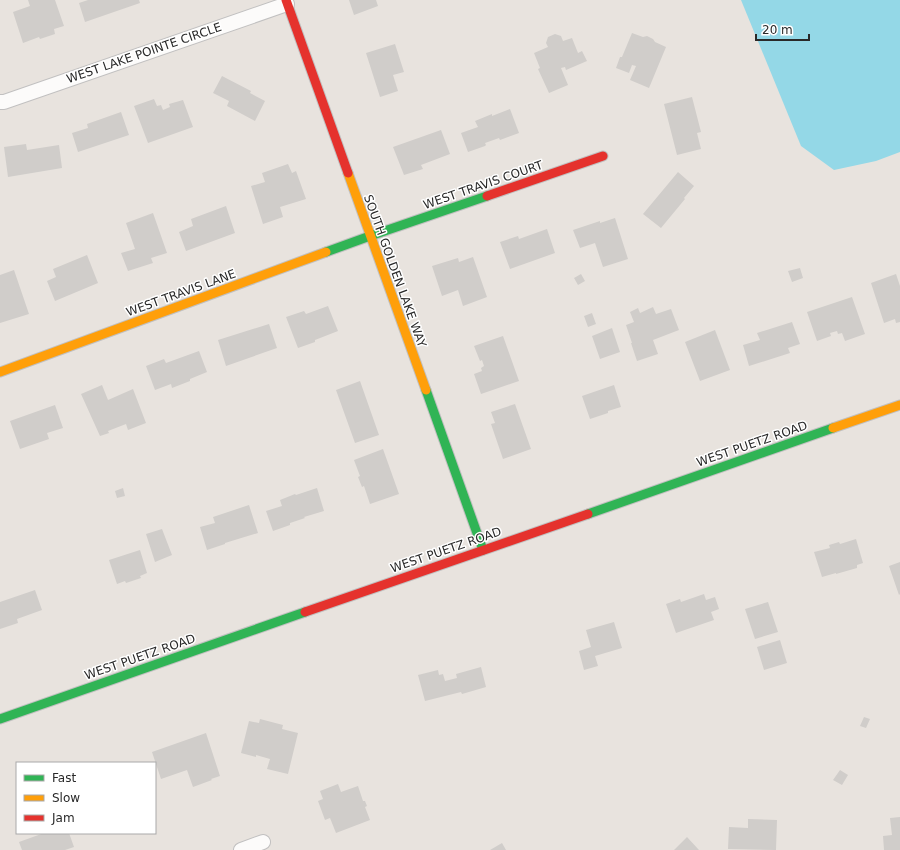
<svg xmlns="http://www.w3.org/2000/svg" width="900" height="850" font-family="'DejaVu Sans',sans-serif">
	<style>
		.water { fill: #94d8e7 }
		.building { fill: #d0cdca }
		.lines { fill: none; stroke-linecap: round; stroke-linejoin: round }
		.street-casing { stroke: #c1c0c0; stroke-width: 16 }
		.fast-casing { stroke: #c1c0c0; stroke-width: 11 }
		.slow-casing { stroke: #c1c0c0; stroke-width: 11 }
		.jam-casing { stroke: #c1c0c0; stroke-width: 11 }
		.street { stroke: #fcfbfa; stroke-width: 14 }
		.fast { stroke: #30b455; stroke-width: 9 }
		.slow { stroke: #ff9f0a; stroke-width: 9 }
		.jam { stroke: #e5322d; stroke-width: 9 }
		.labels { text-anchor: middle; stroke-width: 3; stroke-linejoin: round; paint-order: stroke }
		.street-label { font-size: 12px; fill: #292929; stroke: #fff }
	</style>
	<rect width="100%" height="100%" fill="#e8e3de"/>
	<!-- water -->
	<path class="water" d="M 741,0 L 900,0 L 900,152 L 876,161 L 834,170 L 801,146 Z"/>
	<!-- building -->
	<path class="building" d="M 28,0 L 55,0 L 64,26 L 54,29 L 55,34 L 40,39 L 39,37 L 23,43 L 13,12 L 30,6 Z
		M 88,0 L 139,0 L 140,3 L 85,22 L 79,3 Z
		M 349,0 L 376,0 L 378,6 L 354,15 Z
		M 632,33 L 643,37 L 647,36 L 653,39 L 655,42 L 666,47 L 649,88 L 630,80 L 636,66 L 632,65 L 629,73 L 616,68 L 620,57 L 622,57 Z
		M 555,34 L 561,36 L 563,41 L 572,38 L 578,53 L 582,51 L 587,61 L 566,70 L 565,67 L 561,68 L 568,85 L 549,93 L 538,69 L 540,68 L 534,53 L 548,47 L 546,43 L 548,37 Z
		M 395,44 L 404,72 L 393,75 L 398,91 L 380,97 L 366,53 Z
		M 222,76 L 251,91 L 250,93 L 265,101 L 255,121 L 227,106 L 229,101 L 213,93 Z
		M 692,97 L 701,132 L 697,133 L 701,149 L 677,155 L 664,104 Z
		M 154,99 L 157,106 L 161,105 L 163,110 L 170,107 L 169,104 L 183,100 L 193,127 L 148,143 L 134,106 Z
		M 510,109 L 519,133 L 500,140 L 499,138 L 485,143 L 486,145 L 485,146 L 468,152 L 461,133 L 478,127 L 475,121 L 492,114 L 492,116 Z
		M 121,112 L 129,135 L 78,152 L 72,133 L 88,128 L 87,124 Z
		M 441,130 L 450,154 L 421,165 L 423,169 L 404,175 L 393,147 Z
		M 26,144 L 27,150 L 59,145 L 62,168 L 8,177 L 4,147 Z
		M 288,164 L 292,173 L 296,171 L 306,199 L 280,207 L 283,217 L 263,224 L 251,186 L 265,182 L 262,173 Z
		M 678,172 L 694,186 L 684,198 L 685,199 L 661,228 L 643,214 Z
		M 226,206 L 235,233 L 186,251 L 179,232 L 193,226 L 191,219 Z
		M 153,213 L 167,253 L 151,258 L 153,263 L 128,271 L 121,253 L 135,249 L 126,223 Z
		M 615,218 L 628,259 L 603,267 L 595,243 L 580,248 L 573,230 L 600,221 L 600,223 Z
		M 547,229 L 555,253 L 510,269 L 500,242 L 518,236 L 519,239 Z
		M 87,255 L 98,283 L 55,301 L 47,281 L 56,277 L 53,269 Z
		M 473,257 L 487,297 L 463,306 L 458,290 L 442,296 L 432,266 L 458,258 L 459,262 Z
		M 800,268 L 803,278 L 792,282 L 788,271 Z
		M 14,270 L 29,314 L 0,323 L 0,275 Z
		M 581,274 L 585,281 L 578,285 L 574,278 Z
		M 896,274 L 900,286 L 900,322 L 896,323 L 895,319 L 884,323 L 871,283 Z
		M 852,297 L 865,334 L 845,341 L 842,333 L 838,334 L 837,331 L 830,333 L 831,336 L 817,341 L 807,312 Z
		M 328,306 L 338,331 L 315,340 L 315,342 L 298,348 L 286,317 L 304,311 L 306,314 Z
		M 653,307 L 656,314 L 671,309 L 679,330 L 653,340 L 658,354 L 637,361 L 631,343 L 632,343 L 626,325 L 634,322 L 630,312 L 638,308 L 640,313 Z
		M 592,313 L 596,324 L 588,327 L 584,316 Z
		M 792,322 L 800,344 L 788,348 L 790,353 L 749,366 L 743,345 L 760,340 L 757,333 Z
		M 269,324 L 277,348 L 226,366 L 218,340 Z
		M 612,328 L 620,352 L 600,359 L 592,336 Z
		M 715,330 L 730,370 L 700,381 L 685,342 Z
		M 503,336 L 519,381 L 481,394 L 474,374 L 482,371 L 481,368 L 484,366 L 482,360 L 480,361 L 474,346 Z
		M 199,351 L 207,372 L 190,379 L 190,381 L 172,388 L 171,384 L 155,390 L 146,366 L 164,359 L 166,363 Z
		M 360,381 L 379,435 L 355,443 L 336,390 Z
		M 102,385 L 108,400 L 133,389 L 146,423 L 128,430 L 126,424 L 108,431 L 109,433 L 100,436 L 81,394 Z
		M 614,385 L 621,407 L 608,411 L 608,413 L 590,419 L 582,396 Z
		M 515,404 L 531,449 L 503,459 L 491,424 L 495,423 L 491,412 Z
		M 55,405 L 63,428 L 47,433 L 49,439 L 20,449 L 10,421 Z
		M 383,449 L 399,494 L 370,504 L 364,486 L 362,487 L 358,477 L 360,476 L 354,460 Z
		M 123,488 L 125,496 L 117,498 L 115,491 Z
		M 317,488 L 324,511 L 304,517 L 305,518 L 290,523 L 290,525 L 273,531 L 266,511 L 282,506 L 280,500 L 295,494 L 296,495 Z
		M 249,505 L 258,533 L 225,543 L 225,544 L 207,550 L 200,527 L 215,523 L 213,517 Z
		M 162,529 L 172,555 L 155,562 L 146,534 Z
		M 856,539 L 863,563 L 857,565 L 857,568 L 836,574 L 836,573 L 822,577 L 814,552 L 830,548 L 829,545 L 839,542 L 840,544 Z
		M 140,550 L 147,573 L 140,576 L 141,578 L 126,583 L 125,581 L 117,584 L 109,560 Z
		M 900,562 L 900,594 L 899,595 L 889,566 Z
		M 35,590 L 42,610 L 17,619 L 18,623 L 0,629 L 0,602 Z
		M 704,594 L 706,600 L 715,597 L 719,609 L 711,612 L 714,620 L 676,633 L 666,604 L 680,599 L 681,602 Z
		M 768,602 L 778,632 L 755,639 L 745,609 Z
		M 614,622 L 622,648 L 595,656 L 598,666 L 584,670 L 579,651 L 591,647 L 586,630 Z
		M 780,640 L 787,663 L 764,670 L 757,647 Z
		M 481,667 L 486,687 L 462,694 L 461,692 L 425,701 L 418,675 L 438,670 L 439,675 L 443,674 L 445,681 L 457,678 L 456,674 Z
		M 864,717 L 870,719 L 866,728 L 860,726 Z
		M 260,719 L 283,725 L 282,729 L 298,733 L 288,774 L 267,769 L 270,759 L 256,755 L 256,757 L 241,753 L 249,721 L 259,723 Z
		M 206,733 L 220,776 L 211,779 L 212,780 L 193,787 L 187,770 L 161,779 L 152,752 Z
		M 840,770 L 848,775 L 842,785 L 833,780 Z
		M 338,784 L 341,792 L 358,786 L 363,801 L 365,801 L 367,806 L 365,807 L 370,820 L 336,833 L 330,818 L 325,820 L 318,801 L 323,799 L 320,791 Z
		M 900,817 L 900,850 L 884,850 L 883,836 L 892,835 L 890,818 Z
		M 748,819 L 777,820 L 776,850 L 728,849 L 729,827 L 748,828 Z
		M 44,833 L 51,833 L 52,834 L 56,833 L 69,833 L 74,847 L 65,850 L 22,850 L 19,842 Z
		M 687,837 L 699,850 L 674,850 Z
		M 502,843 L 506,850 L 490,850 Z"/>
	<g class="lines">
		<defs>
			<path id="street" d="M 0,102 L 4,102 L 287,4
				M 241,850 L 263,842"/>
			<path id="fast" d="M 326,252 L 370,236 L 487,196
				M 426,390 L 483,550
				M 588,514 L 833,428
				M 0,719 L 305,612"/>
			<path id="slow" d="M 348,173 L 426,390
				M 0,372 L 326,252
				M 833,428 L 900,405"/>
			<path id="jam" d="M 286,0 L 348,173
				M 487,196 L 603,156
				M 305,612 L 588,514"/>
		</defs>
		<!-- street casing -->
		<use href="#street" class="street-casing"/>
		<!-- fast casing -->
		<use href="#fast" class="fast-casing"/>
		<!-- slow casing -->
		<use href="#slow" class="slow-casing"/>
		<!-- jam casing -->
		<use href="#jam" class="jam-casing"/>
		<!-- street -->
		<use href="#street" class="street"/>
		<!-- fast -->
		<use href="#fast" class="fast"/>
		<!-- slow -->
		<use href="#slow" class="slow"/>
		<!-- jam -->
		<use href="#jam" class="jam"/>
	</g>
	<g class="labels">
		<!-- street labels -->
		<g class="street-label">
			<text transform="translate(144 53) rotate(-19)" y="4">WEST LAKE POINTE CIRCLE</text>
			<text transform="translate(483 185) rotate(-19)" y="4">WEST TRAVIS COURT</text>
			<text transform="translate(395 271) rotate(70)" y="4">SOUTH GOLDEN LAKE WAY</text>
			<text transform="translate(181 293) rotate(-20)" y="4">WEST TRAVIS LANE</text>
			<text transform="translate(752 444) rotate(-19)" y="4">WEST PUETZ ROAD</text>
			<text transform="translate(446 550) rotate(-19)" y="4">WEST PUETZ ROAD</text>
			<text transform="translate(140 657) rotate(-19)" y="4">WEST PUETZ ROAD</text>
		</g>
	</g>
	<!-- legend -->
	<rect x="16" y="762" width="140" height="72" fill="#ffffff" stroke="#a9a9a9"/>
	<rect x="24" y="775" width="20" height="6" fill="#30b455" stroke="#a9a9a9"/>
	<text x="52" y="782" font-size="12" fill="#292929">Fast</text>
	<rect x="24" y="795" width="20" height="6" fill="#ff9f0a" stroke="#a9a9a9"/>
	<text x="52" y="802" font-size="12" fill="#292929">Slow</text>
	<rect x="24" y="815" width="20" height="6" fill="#e5322d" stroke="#a9a9a9"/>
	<text x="52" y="822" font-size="12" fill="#292929">Jam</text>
	<!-- scale -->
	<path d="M756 34v6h53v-6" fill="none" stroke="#292929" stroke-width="2"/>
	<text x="762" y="34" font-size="12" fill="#292929" stroke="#ffffff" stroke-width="3" paint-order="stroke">20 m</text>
</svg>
